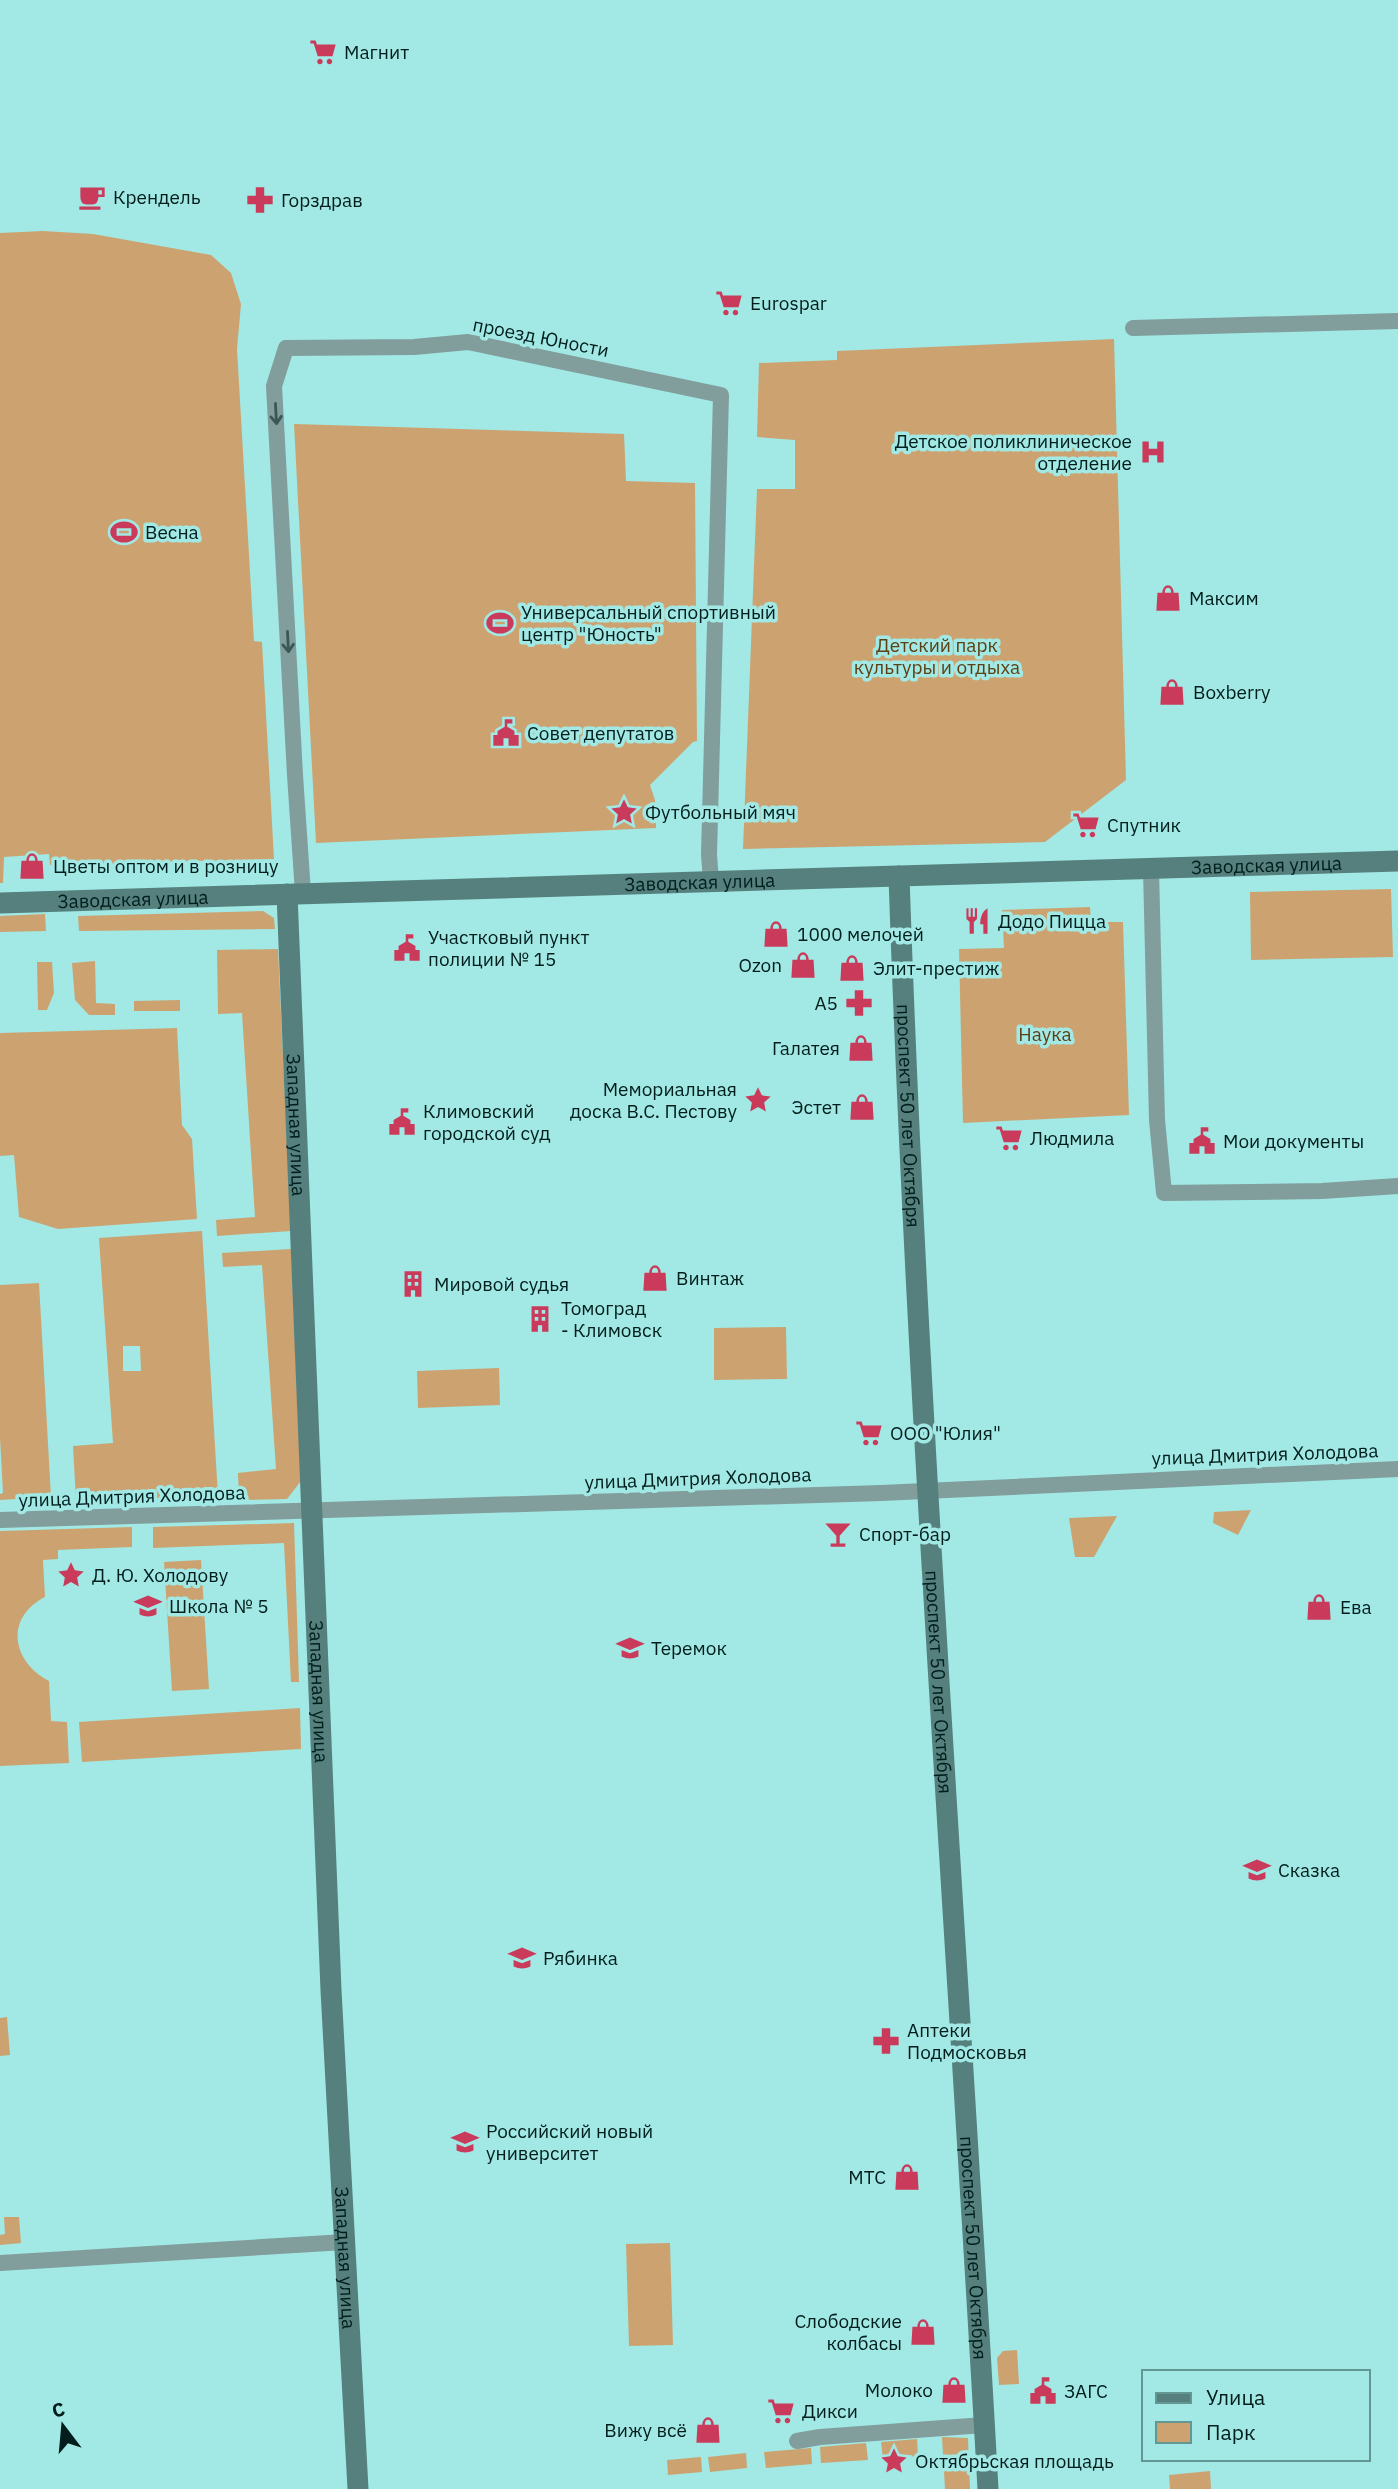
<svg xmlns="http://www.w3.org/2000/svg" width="1398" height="2489" font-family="'IBM Plex Sans',sans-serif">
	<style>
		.green { fill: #cca370; fill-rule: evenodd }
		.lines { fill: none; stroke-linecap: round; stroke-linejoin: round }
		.street { stroke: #819d9c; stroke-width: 16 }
		.secondary { stroke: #55807e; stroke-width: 21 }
		.oneway { stroke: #3b5756 }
		.labels { text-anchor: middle; stroke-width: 7; stroke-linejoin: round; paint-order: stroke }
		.poi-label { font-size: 19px; fill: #011e1d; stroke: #a2e8e4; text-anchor: start }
		.street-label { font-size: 19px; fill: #011e1d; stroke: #a2e8e4 }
		.park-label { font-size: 19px; fill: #5d3f13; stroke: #a2e8e4 }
	</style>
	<rect width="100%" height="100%" fill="#a2e8e4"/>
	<!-- green -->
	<path class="green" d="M 43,231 L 93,234 L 211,255 L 231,273 L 241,304 L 237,349 L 254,641 L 262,642 L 274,859 L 50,865 L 49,854 L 4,857 L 3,883 L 0,883 L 0,233 Z
		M 1114,339 L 1126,780 L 1045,842 L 743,849 L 757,489 L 795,489 L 795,440 L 757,437 L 759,363 L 837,360 L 837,351 Z
		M 294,424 L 624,434 L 626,481 L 695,483 L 697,741 L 693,742 L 650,785 L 655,800 L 656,828 L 316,843 Z
		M 1391,889 L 1393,957 L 1251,960 L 1250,892 Z
		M 1090,907 L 1091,922 L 1123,922 L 1129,1115 L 963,1123 L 959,949 L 1004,948 L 1002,910 Z
		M 263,911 L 274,918 L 275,929 L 79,931 L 78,916 Z
		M 45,914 L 46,931 L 0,932 L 0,916 Z
		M 278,949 L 291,1231 L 217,1236 L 216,1220 L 255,1217 L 242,1013 L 218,1014 L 217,950 Z
		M 95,961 L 96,1003 L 115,1004 L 115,1015 L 89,1015 L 75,1000 L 72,963 Z
		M 37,962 L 52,962 L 54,993 L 47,1010 L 38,1010 Z
		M 180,1000 L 180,1011 L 134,1011 L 134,1001 Z
		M 177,1028 L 182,1125 L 192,1139 L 197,1219 L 58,1229 L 19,1217 L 14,1155 L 0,1156 L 0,1033 Z
		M 202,1231 L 218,1496 L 76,1501 L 73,1446 L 113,1443 L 99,1238 ZM 123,1346 L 140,1346 L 141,1371 L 123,1371 Z
		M 291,1249 L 301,1481 L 287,1499 L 239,1500 L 238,1473 L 276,1469 L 262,1265 L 223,1267 L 222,1253 Z
		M 39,1283 L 51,1497 L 0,1500 L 0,1494 L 3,1493 L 0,1438 L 0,1285 Z
		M 786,1327 L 787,1379 L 714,1380 L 714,1328 Z
		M 499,1368 L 500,1405 L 418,1408 L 417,1371 Z
		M 1251,1510 L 1238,1535 L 1213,1523 L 1214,1512 Z
		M 1117,1516 L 1094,1557 L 1075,1557 L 1069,1518 Z
		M 294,1523 L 299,1682 L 291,1682 L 284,1543 L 153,1548 L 153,1527 Z
		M 132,1527 L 132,1547 L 58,1550 L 58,1559 L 43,1560 L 45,1597 C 4,1618 12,1662 49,1681 L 51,1721 L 67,1722 L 69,1763 L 0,1766 L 0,1531 Z
		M 201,1560 L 209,1689 L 172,1691 L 164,1562 Z
		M 300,1708 L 301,1749 L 82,1762 L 79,1722 Z
		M 7,2017 L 10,2055 L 0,2056 L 0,2018 Z
		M 4,2217 L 19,2217 L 21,2243 L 0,2245 L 0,2235 L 5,2234 Z
		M 670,2243 L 673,2345 L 629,2346 L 626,2244 Z
		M 1017,2350 L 1019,2384 L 999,2385 L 997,2358 L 1003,2351 Z
		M 942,2437 L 968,2438 L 970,2489 L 945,2489 Z
		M 917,2439 L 918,2456 L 883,2459 L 881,2442 Z
		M 866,2443 L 868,2460 L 821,2463 L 820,2447 Z
		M 811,2448 L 812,2464 L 766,2468 L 764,2452 Z
		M 746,2453 L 747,2468 L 710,2472 L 708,2457 Z
		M 701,2457 L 702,2472 L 668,2475 L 667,2460 Z
		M 1210,2471 L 1211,2489 L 1170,2489 L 1169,2475 Z"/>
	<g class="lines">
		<!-- street -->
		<path class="street" d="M 1133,328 L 1398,321
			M 1151,869 L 1157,1120 L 1164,1193 L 1322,1191 L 1398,1186
			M 303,893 L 295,775 L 274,386 L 286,348 L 414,347 L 468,342 L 721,395 L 709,855 L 711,881
			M 0,1520 L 881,1493 L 1398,1469
			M 0,2263 L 345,2242
			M 797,2441 L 820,2437 L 984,2425"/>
		<!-- secondary -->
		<g class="secondary">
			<path id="s1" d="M 899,876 C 917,1414 958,1951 988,2489"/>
			<path id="s2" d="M 287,894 L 331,1990 L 358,2489"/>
			<path id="s3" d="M 0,903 L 1398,861"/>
		</g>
	</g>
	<!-- one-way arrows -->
	<defs><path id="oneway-shaft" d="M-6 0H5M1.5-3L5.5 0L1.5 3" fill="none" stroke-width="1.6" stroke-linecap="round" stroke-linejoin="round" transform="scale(1.75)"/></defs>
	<g class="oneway">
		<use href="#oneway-shaft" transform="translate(276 414) rotate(87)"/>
		<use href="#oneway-shaft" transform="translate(288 642) rotate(87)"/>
	</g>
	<!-- icons -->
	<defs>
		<symbol id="supermarket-bare" viewBox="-9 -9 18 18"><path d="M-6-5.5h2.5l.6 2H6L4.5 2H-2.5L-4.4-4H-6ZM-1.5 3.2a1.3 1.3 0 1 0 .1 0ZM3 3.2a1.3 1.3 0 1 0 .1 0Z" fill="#ca3b5b" stroke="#a2e8e4" stroke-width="2.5" paint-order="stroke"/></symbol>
		<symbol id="cafe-bare" viewBox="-9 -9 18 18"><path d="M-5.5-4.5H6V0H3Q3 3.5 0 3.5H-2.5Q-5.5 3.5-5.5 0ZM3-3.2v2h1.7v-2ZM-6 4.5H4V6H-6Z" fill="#ca3b5b" stroke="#a2e8e4" stroke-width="2.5" paint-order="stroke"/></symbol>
		<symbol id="pharmacy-bare" viewBox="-9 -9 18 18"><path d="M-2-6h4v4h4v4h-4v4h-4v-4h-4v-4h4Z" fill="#ca3b5b" stroke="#a2e8e4" stroke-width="2.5" paint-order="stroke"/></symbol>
		<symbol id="hospital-bare" viewBox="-9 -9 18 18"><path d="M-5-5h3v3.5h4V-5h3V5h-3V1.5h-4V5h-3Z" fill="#ca3b5b" stroke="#a2e8e4" stroke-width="2.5" paint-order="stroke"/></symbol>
		<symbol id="stadium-bare" viewBox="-9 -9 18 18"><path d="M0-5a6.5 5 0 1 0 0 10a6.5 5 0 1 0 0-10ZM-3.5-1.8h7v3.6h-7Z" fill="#ca3b5b" stroke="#a2e8e4" stroke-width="2.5" paint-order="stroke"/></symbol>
		<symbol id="shop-bare" viewBox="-9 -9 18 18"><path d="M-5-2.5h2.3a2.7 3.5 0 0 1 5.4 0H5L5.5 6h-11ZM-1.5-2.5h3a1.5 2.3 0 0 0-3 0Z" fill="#ca3b5b" stroke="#a2e8e4" stroke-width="2.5" paint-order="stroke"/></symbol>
		<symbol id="civic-bare" viewBox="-9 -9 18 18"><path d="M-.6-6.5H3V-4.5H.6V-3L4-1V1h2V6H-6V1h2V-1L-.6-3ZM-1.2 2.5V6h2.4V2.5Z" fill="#ca3b5b" stroke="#a2e8e4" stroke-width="2.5" paint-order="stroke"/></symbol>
		<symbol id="sight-bare" viewBox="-9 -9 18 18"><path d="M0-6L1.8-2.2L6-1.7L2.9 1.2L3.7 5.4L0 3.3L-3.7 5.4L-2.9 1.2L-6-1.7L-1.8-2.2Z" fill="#ca3b5b" stroke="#a2e8e4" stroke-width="2.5" paint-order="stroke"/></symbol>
		<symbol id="restaurant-bare" viewBox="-9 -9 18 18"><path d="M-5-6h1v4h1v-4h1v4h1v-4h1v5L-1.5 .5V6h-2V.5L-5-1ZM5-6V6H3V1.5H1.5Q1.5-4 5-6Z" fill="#ca3b5b" stroke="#a2e8e4" stroke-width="2.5" paint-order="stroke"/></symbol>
		<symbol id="building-bare" viewBox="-9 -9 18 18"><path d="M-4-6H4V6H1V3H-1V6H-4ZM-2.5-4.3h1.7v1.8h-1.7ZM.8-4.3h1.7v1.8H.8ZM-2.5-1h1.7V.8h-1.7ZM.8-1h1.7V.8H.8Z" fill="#ca3b5b" stroke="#a2e8e4" stroke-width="2.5" paint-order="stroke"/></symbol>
		<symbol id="bar-bare" viewBox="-9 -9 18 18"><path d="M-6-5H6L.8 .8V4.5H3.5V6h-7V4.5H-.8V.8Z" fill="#ca3b5b" stroke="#a2e8e4" stroke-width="2.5" paint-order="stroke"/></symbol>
		<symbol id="school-bare" viewBox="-9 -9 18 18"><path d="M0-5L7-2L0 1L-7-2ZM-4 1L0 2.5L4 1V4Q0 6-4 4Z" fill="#ca3b5b" stroke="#a2e8e4" stroke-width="2.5" paint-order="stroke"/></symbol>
		<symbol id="university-bare" viewBox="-9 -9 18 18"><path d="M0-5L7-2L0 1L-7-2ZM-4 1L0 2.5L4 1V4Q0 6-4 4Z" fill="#ca3b5b" stroke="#a2e8e4" stroke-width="2.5" paint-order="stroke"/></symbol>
	</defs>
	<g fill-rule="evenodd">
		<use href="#supermarket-bare" x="304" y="33" width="38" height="38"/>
		<use href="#cafe-bare" x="73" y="178" width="38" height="38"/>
		<use href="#pharmacy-bare" x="241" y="181" width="38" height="38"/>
		<use href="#supermarket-bare" x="710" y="284" width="38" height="38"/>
		<use href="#hospital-bare" x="1134" y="433" width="38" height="38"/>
		<use href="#stadium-bare" x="105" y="513" width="38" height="38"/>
		<use href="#shop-bare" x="1149" y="579" width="38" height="38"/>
		<use href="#stadium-bare" x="481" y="604" width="38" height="38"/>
		<use href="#shop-bare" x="1153" y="673" width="38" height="38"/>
		<use href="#civic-bare" x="487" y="714" width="38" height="38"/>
		<use href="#sight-bare" x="605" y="793" width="38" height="38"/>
		<use href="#supermarket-bare" x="1067" y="806" width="38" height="38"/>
		<use href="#shop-bare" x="13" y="847" width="38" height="38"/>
		<use href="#restaurant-bare" x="958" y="902" width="38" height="38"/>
		<use href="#shop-bare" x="757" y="915" width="38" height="38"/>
		<use href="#civic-bare" x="388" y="929" width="38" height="38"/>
		<use href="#shop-bare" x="784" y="946" width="38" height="38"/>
		<use href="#shop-bare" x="833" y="949" width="38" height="38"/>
		<use href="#pharmacy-bare" x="840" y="984" width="38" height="38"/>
		<use href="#shop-bare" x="842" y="1029" width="38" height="38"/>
		<use href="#sight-bare" x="739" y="1081" width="38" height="38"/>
		<use href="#shop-bare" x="843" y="1088" width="38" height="38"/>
		<use href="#civic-bare" x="383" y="1103" width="38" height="38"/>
		<use href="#supermarket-bare" x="990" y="1119" width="38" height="38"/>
		<use href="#civic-bare" x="1183" y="1122" width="38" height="38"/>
		<use href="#shop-bare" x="636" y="1259" width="38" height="38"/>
		<use href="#building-bare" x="394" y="1265" width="38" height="38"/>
		<use href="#building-bare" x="521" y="1300" width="38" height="38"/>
		<use href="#supermarket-bare" x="850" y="1414" width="38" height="38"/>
		<use href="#bar-bare" x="819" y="1515" width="38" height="38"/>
		<use href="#sight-bare" x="52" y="1556" width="38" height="38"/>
		<use href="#school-bare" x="129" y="1587" width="38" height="38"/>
		<use href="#shop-bare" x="1300" y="1588" width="38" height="38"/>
		<use href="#school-bare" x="611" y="1629" width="38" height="38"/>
		<use href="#school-bare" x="1238" y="1851" width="38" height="38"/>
		<use href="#school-bare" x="503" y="1939" width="38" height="38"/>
		<use href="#pharmacy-bare" x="867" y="2022" width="38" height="38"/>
		<use href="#university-bare" x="446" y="2123" width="38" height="38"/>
		<use href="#shop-bare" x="888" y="2158" width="38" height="38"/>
		<use href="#shop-bare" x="904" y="2313" width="38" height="38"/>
		<use href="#shop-bare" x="935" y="2371" width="38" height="38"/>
		<use href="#civic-bare" x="1024" y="2372" width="38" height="38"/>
		<use href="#supermarket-bare" x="762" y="2392" width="38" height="38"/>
		<use href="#shop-bare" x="689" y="2411" width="38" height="38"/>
		<use href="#sight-bare" x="875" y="2442" width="38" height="38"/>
	</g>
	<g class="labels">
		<!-- poi labels -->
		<g class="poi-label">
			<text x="344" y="59">Магнит</text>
			<text x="113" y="204">Крендель</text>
			<text x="281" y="207">Горздрав</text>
			<text x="750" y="310">Eurospar</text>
			<text x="1132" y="448" text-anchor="end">Детское поликлиническое<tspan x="1132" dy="22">отделение</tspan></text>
			<text x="145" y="539">Весна</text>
			<text x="1189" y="605">Максим</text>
			<text x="521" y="619">Универсальный спортивный<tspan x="521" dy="22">центр "Юность"</tspan></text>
			<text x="1193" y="699">Boxberry</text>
			<text x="527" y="740">Совет депутатов</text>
			<text x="645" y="819">Футбольный мяч</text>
			<text x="1107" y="832">Спутник</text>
			<text x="53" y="873">Цветы оптом и в розницу</text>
			<text x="998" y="928">Додо Пицца</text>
			<text x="797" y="941">1000 мелочей</text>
			<text x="428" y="944">Участковый пункт<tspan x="428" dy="22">полиции № 15</tspan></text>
			<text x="782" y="972" text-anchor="end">Ozon</text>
			<text x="873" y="975">Элит-престиж</text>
			<text x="838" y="1010" text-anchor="end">А5</text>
			<text x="840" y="1055" text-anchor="end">Галатея</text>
			<text x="737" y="1096" text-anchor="end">Мемориальная<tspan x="737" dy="22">доска В.С. Пестову</tspan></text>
			<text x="841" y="1114" text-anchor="end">Эстет</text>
			<text x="423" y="1118">Климовский<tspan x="423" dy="22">городской суд</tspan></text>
			<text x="1030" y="1145">Людмила</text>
			<text x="1223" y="1148">Мои документы</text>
			<text x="676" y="1285">Винтаж</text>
			<text x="434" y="1291">Мировой судья</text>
			<text x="561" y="1315">Томоград<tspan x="561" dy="22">- Климовск</tspan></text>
			<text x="890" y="1440">ООО "Юлия"</text>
			<text x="859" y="1541">Спорт-бар</text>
			<text x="92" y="1582">Д. Ю. Холодову</text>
			<text x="169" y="1613">Школа № 5</text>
			<text x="1340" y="1614">Ева</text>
			<text x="651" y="1655">Теремок</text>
			<text x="1278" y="1877">Сказка</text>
			<text x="543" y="1965">Рябинка</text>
			<text x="907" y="2037">Аптеки<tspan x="907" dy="22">Подмосковья</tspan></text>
			<text x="486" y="2138">Российский новый<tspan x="486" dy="22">университет</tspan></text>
			<text x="886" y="2184" text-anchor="end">МТС</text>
			<text x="902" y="2328" text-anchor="end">Слободские<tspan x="902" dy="22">колбасы</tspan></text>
			<text x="933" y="2397" text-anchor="end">Молоко</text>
			<text x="1064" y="2398">ЗАГС</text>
			<text x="802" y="2418">Дикси</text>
			<text x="687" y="2437" text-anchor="end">Вижу всё</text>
			<text x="915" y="2468">Октябрьская площадь</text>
		</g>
		<!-- street labels -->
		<g class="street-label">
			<text transform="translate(541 337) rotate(11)" y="7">проезд Юности</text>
			<text dy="7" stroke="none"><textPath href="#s3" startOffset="1267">Заводская улица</textPath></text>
			<text dy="7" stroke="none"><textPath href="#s3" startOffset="700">Заводская улица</textPath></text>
			<text dy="7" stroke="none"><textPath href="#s3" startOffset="133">Заводская улица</textPath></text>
			<text dy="7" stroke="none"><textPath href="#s1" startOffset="240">проспект 50 лет Октября</textPath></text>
			<text dy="7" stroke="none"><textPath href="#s2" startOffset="231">Западная улица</textPath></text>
			<text transform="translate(1265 1454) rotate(-2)" y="7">улица Дмитрия Холодова</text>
			<text transform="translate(698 1478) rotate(-2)" y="7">улица Дмитрия Холодова</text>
			<text transform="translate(132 1496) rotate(-2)" y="7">улица Дмитрия Холодова</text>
			<text dy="7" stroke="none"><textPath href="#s1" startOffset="807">проспект 50 лет Октября</textPath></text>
			<text dy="7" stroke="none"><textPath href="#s2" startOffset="798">Западная улица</textPath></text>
			<text dy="7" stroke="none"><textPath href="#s1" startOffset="1374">проспект 50 лет Октября</textPath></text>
			<text dy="7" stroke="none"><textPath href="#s2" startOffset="1365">Западная улица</textPath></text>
		</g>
		<!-- park labels -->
		<g class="park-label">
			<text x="937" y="652">Детский парк<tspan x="937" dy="22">культуры и отдыха</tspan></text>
			<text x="1045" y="1041">Наука</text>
		</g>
	</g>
	<!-- legend -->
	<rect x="1142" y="2370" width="228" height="91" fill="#a2e8e4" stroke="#629794" stroke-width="2"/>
	<rect x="1156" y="2393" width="35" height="10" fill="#55807e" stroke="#629794" stroke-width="2"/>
	<text x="1206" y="2405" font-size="21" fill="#011e1d">Улица</text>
	<rect x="1156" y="2422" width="35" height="21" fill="#cca370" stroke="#629794" stroke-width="2"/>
	<text x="1206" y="2440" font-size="21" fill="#011e1d">Парк</text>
	<!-- north arrow -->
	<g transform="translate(63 2426) rotate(344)" stroke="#a2e8e4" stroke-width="5" paint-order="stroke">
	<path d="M0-5L12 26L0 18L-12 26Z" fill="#011e1d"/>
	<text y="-10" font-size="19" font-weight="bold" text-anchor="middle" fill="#011e1d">С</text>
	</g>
</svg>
